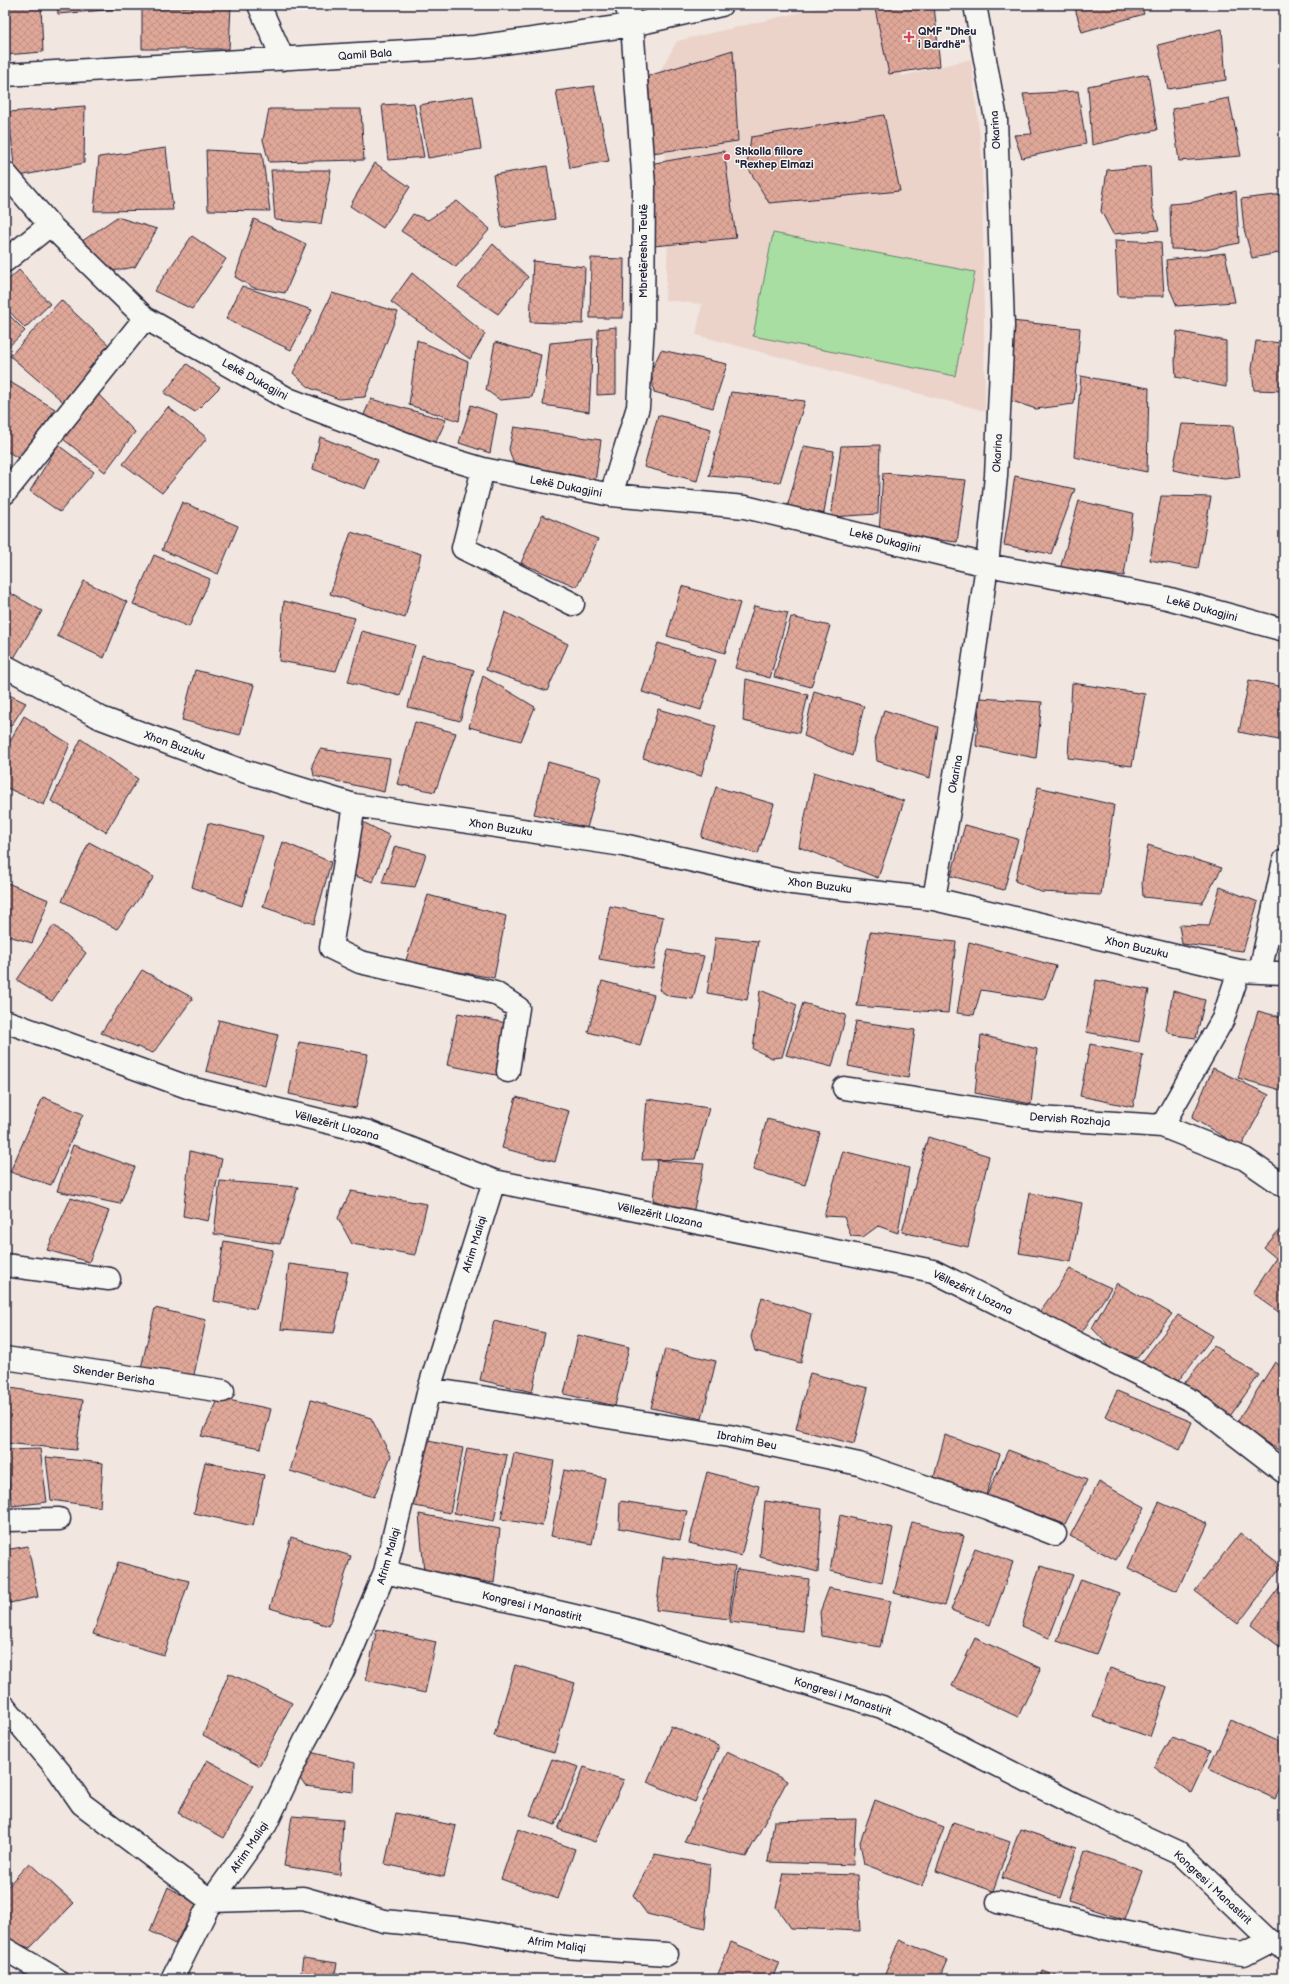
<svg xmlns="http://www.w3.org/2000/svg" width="1289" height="1984" font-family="'Balsamiq Sans',sans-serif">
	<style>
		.built { fill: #ecd3ca }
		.garden { fill: #a8dea1; stroke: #65806e }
		.building { fill: url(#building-cross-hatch); stroke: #22223b }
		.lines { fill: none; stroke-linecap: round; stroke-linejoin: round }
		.street-casing { stroke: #22223b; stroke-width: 25 }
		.street { stroke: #f6f6f2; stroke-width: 22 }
		.poi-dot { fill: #d1495b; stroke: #f6f6f2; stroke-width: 1.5 }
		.labels { text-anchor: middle; stroke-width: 3; stroke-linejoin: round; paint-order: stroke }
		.poi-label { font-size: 11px; font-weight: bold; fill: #22223b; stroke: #f6f6f2; text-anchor: start }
		.street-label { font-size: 11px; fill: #22223b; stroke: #f6f6f2 }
	</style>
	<defs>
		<pattern id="building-cross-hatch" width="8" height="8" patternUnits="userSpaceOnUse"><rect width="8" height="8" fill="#dfa798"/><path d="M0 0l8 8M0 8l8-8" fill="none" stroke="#bf8f84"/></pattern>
	</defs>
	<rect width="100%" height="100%" fill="#f1e6e0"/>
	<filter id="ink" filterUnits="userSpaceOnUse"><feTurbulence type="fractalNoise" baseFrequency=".025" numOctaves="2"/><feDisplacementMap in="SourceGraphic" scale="8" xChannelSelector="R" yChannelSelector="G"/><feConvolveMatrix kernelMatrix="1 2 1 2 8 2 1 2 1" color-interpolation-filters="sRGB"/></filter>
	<g filter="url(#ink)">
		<!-- built -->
		<path class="built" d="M 831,5 L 887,5 L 902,76 L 971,59 L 982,156 L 985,411 L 696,335 L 702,304 L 665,300 L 668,241 L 666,177 L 659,73 L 677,41 Z"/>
		<!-- garden -->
		<path class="garden" d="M 773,233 L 975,272 L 955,376 L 753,336 Z"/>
		<!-- building -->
		<path class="building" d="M 5,5 L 41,5 L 43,52 L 5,55 Z
			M 57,5 L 129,5 L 129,8 L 58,14 Z
			M 231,5 L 229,49 L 142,49 L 142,9 Z
			M 899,5 L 934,5 L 940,66 L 889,74 L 875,9 Z
			M 1074,5 L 1141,5 L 1144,14 L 1082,32 Z
			M 1222,29 L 1226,80 L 1168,89 L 1158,45 Z
			M 733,50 L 738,141 L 652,153 L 648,76 Z
			M 1148,74 L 1157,130 L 1092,145 L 1088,86 Z
			M 594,86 L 609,161 L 570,168 L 556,91 Z
			M 1078,91 L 1086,144 L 1022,158 L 1014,135 L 1032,134 L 1023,94 Z
			M 473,96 L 481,149 L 428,158 L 419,105 Z
			M 1229,98 L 1241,156 L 1179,161 L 1172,109 Z
			M 414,103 L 424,157 L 388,160 L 382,105 Z
			M 85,106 L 84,163 L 15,177 L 9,112 Z
			M 269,109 L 361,109 L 364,160 L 269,162 L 263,140 Z
			M 884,115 L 900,191 L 769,203 L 747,166 L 751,137 Z
			M 166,148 L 173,210 L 94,211 L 99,157 Z
			M 206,150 L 262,153 L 270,211 L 208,210 Z
			M 724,151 L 736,238 L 654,246 L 649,164 Z
			M 375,163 L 410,187 L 383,228 L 350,206 Z
			M 547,166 L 555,219 L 502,228 L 493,175 Z
			M 1150,166 L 1152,206 L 1159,230 L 1113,234 L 1101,211 L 1107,170 Z
			M 271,170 L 331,170 L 321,224 L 275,220 Z
			M 1236,191 L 1239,243 L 1206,250 L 1171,249 L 1170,204 L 1194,202 Z
			M 1284,194 L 1284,252 L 1252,258 L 1244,229 L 1241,199 Z
			M 457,201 L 490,229 L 456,267 L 401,231 L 413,214 L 428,220 Z
			M 117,217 L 157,229 L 135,267 L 112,271 L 81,242 Z
			M 254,219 L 306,244 L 285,293 L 254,288 L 235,277 Z
			M 192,236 L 226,259 L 192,309 L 154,291 Z
			M 1115,240 L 1161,242 L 1164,296 L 1118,296 Z
			M 493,244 L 528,277 L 498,314 L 458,287 Z
			M 1225,253 L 1235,302 L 1177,306 L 1168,285 L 1166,260 Z
			M 591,258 L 624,259 L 623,318 L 590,318 Z
			M 533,261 L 585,267 L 583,324 L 530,322 Z
			M 19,270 L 50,304 L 25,328 L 5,307 L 5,283 Z
			M 412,273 L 485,334 L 470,359 L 391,302 Z
			M 242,286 L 312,310 L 291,350 L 226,319 Z
			M 332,293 L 398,312 L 365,397 L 339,399 L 310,388 L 293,373 Z
			M 61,300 L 112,348 L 67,405 L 10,356 Z
			M 5,311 L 25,331 L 5,350 Z
			M 1011,321 L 1080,328 L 1074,404 L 1036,409 L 1009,400 Z
			M 616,327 L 616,394 L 597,395 L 598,329 Z
			M 1177,331 L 1226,341 L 1226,387 L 1176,377 L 1175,361 Z
			M 593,339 L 589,412 L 543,405 L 550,343 Z
			M 417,340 L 468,362 L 459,421 L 409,405 Z
			M 1256,341 L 1284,343 L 1284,391 L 1254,390 L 1252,369 Z
			M 495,342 L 541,355 L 532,397 L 500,400 L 486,390 Z
			M 661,350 L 727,364 L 713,408 L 654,392 L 651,371 Z
			M 187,364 L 220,387 L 195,412 L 164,393 Z
			M 1081,376 L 1149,388 L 1147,472 L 1074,457 Z
			M 10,382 L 55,409 L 23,461 L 5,450 L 5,390 Z
			M 96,392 L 135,432 L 105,472 L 63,439 Z
			M 731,392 L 805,401 L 780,482 L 709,476 Z
			M 371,399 L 446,420 L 434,446 L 362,419 Z
			M 471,405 L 497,414 L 490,453 L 459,443 Z
			M 168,407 L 207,438 L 162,493 L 123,464 Z
			M 658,415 L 711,429 L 697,481 L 644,467 Z
			M 1182,424 L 1233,426 L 1240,477 L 1225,479 L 1208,477 L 1173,470 Z
			M 514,427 L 601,440 L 595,482 L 513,462 L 509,449 Z
			M 320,437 L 378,460 L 365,489 L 313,469 Z
			M 58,445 L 94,472 L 60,512 L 30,491 Z
			M 880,445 L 878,514 L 831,517 L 841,446 Z
			M 804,446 L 834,451 L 823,519 L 787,508 Z
			M 883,473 L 966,480 L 957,542 L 879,533 Z
			M 1015,476 L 1075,489 L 1051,554 L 1004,545 Z
			M 1161,496 L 1211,497 L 1198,569 L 1150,560 Z
			M 1079,501 L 1133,513 L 1124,576 L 1060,569 Z
			M 182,502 L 238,526 L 218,574 L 162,550 Z
			M 542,515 L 598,539 L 577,587 L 521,563 Z
			M 351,532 L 421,554 L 405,618 L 330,594 Z
			M 154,555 L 210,579 L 189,627 L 133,604 Z
			M 84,581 L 127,602 L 104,658 L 57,636 Z
			M 682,586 L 740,603 L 725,653 L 667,636 Z
			M 5,590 L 42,611 L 14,658 L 5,653 Z
			M 284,601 L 355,618 L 336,671 L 279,661 Z
			M 754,606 L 788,613 L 770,678 L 735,668 Z
			M 505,612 L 568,644 L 547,691 L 486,670 Z
			M 791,617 L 830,626 L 811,687 L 774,677 Z
			M 362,631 L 415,645 L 400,696 L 348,682 Z
			M 658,643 L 716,660 L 701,710 L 642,692 Z
			M 422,655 L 474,670 L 460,721 L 408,707 Z
			M 195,670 L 254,685 L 240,735 L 182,720 Z
			M 483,676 L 535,707 L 521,741 L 469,727 Z
			M 746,679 L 808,695 L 799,733 L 743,721 Z
			M 1249,680 L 1284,687 L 1284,741 L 1239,732 Z
			M 1072,683 L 1145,694 L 1132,766 L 1068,758 Z
			M 814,691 L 864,706 L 852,756 L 804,736 Z
			M 5,693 L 26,703 L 11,726 L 5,724 Z
			M 980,698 L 1042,702 L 1036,758 L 976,746 Z
			M 658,709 L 716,726 L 701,776 L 643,758 Z
			M 884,710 L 938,727 L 930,778 L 877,761 L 875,741 Z
			M 24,716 L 70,744 L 44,805 L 5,787 L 5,750 Z
			M 415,722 L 456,733 L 435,792 L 397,784 Z
			M 81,739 L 138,779 L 106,832 L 51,801 Z
			M 320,749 L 390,759 L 384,792 L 314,776 L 312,765 Z
			M 548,762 L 601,777 L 587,828 L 534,814 Z
			M 814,772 L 904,801 L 878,878 L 799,847 Z
			M 716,787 L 774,804 L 758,854 L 701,837 Z
			M 1038,787 L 1114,805 L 1101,895 L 1041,892 L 1015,881 Z
			M 363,822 L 390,836 L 373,882 L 349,874 Z
			M 208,823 L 263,836 L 242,906 L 192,887 Z
			M 965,825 L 1018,839 L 1004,890 L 951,876 Z
			M 89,842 L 154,877 L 117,929 L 62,901 Z
			M 283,842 L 331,862 L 314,924 L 263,907 Z
			M 1148,845 L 1222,868 L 1202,903 L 1143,897 L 1142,882 Z
			M 395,846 L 426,854 L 415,887 L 382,883 Z
			M 5,882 L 49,900 L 32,943 L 5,935 Z
			M 1220,887 L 1258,902 L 1243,951 L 1182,944 L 1179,925 L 1209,926 Z
			M 428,895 L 506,916 L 494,978 L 405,963 Z
			M 610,906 L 663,917 L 653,969 L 599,959 Z
			M 54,925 L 86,953 L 52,1001 L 17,980 Z
			M 870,932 L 956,942 L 948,1013 L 857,1006 Z
			M 716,937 L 758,941 L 747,1000 L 707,993 Z
			M 969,942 L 1056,966 L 1044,1000 L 981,990 L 974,1015 L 957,1013 Z
			M 668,950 L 704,956 L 693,999 L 669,996 L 659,990 Z
			M 142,970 L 193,998 L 153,1053 L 101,1033 Z
			M 1096,980 L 1149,990 L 1139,1042 L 1086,1032 Z
			M 602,981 L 654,995 L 640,1046 L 588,1032 Z
			M 760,990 L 797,1005 L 782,1057 L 772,1058 L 753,1049 Z
			M 1173,991 L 1205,1000 L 1196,1038 L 1174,1035 L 1166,1030 Z
			M 803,1003 L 846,1015 L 832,1067 L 786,1055 Z
			M 1258,1011 L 1284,1018 L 1284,1091 L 1238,1078 Z
			M 458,1013 L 511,1024 L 501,1076 L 447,1065 Z
			M 219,1020 L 278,1035 L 265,1086 L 206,1071 Z
			M 856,1021 L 915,1030 L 908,1078 L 848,1066 Z
			M 981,1035 L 1037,1049 L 1031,1104 L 975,1093 Z
			M 299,1042 L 368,1054 L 356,1108 L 289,1094 Z
			M 1090,1044 L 1143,1055 L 1133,1107 L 1080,1096 Z
			M 1213,1068 L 1269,1095 L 1241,1147 L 1192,1118 Z
			M 43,1097 L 83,1114 L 51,1185 L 10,1172 Z
			M 516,1097 L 569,1111 L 555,1162 L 502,1148 Z
			M 647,1099 L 709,1108 L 695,1159 L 642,1160 Z
			M 767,1119 L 820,1133 L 805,1185 L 753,1170 Z
			M 928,1137 L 989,1156 L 968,1247 L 902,1232 Z
			M 73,1145 L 135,1167 L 120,1204 L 57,1191 Z
			M 190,1151 L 222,1159 L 208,1221 L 183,1216 Z
			M 843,1151 L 909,1168 L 898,1233 L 878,1226 L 863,1237 L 851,1236 L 844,1217 L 824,1216 Z
			M 657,1160 L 704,1164 L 693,1213 L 653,1200 Z
			M 220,1181 L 298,1187 L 280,1244 L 214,1234 Z
			M 351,1191 L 427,1204 L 415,1255 L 352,1244 L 338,1218 Z
			M 1030,1193 L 1082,1203 L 1071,1262 L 1019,1253 Z
			M 71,1198 L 109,1211 L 89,1262 L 47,1250 Z
			M 1280,1229 L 1284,1232 L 1284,1316 L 1253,1293 L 1276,1258 L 1264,1248 Z
			M 224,1241 L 273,1250 L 256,1309 L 214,1301 Z
			M 289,1264 L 348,1272 L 334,1333 L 281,1329 Z
			M 1070,1269 L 1111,1288 L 1080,1335 L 1038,1314 Z
			M 1117,1283 L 1172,1314 L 1137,1358 L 1113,1350 L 1092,1328 Z
			M 762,1297 L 811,1314 L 801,1363 L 755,1351 L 751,1337 Z
			M 155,1308 L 206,1320 L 193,1379 L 141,1368 Z
			M 1178,1315 L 1213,1336 L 1175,1385 L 1140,1364 Z
			M 494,1321 L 545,1333 L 532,1392 L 480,1380 Z
			M 578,1335 L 629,1347 L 615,1406 L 564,1394 Z
			M 1214,1346 L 1259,1375 L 1228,1419 L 1182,1386 Z
			M 665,1349 L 716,1361 L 702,1419 L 651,1408 Z
			M 1275,1362 L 1284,1368 L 1284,1449 L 1282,1452 L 1236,1424 Z
			M 810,1373 L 868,1388 L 854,1444 L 796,1429 Z
			M 5,1387 L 83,1400 L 76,1450 L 5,1443 Z
			M 1117,1391 L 1192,1422 L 1180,1450 L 1105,1416 Z
			M 219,1398 L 271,1409 L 261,1448 L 201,1436 Z
			M 311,1400 L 371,1418 L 391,1456 L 374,1497 L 290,1471 Z
			M 945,1435 L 1000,1454 L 986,1495 L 934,1477 Z
			M 423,1440 L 463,1448 L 450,1513 L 410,1505 Z
			M 467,1448 L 507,1455 L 494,1521 L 454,1513 Z
			M 40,1449 L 47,1502 L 12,1506 L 5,1450 Z
			M 1008,1450 L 1087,1480 L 1065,1524 L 986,1497 Z
			M 514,1453 L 554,1461 L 542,1526 L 501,1519 Z
			M 46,1457 L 103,1463 L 100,1507 L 51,1500 Z
			M 205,1462 L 264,1475 L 253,1526 L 194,1513 Z
			M 564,1470 L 605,1478 L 592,1544 L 551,1536 Z
			M 707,1472 L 759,1486 L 741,1556 L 689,1543 Z
			M 1099,1482 L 1145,1507 L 1116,1560 L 1070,1536 Z
			M 620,1501 L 687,1511 L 680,1540 L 619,1528 Z
			M 765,1501 L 822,1509 L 818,1572 L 760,1557 Z
			M 1159,1502 L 1208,1524 L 1177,1591 L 1128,1568 Z
			M 419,1514 L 500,1529 L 494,1583 L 424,1572 Z
			M 840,1515 L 893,1528 L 882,1583 L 830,1571 Z
			M 912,1522 L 964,1536 L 945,1606 L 894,1593 Z
			M 1240,1533 L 1282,1566 L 1238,1624 L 1195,1591 Z
			M 291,1537 L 351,1556 L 329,1626 L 270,1608 Z
			M 28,1546 L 38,1597 L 5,1604 L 5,1550 Z
			M 975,1548 L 1013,1562 L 990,1625 L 951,1610 Z
			M 663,1557 L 735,1566 L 729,1619 L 656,1610 Z
			M 118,1562 L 189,1581 L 164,1655 L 93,1634 Z
			M 1040,1566 L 1073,1575 L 1049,1638 L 1021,1626 Z
			M 737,1569 L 809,1579 L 803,1631 L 730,1622 Z
			M 1081,1579 L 1119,1593 L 1096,1655 L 1057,1641 Z
			M 1284,1581 L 1284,1650 L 1251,1625 Z
			M 829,1588 L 891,1601 L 880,1647 L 822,1636 L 820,1612 Z
			M 377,1629 L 436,1642 L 425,1693 L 366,1680 Z
			M 975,1638 L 1041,1668 L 1018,1717 L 952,1686 Z
			M 515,1665 L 575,1683 L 554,1753 L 494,1736 Z
			M 1110,1668 L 1167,1687 L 1150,1737 L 1093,1717 Z
			M 229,1673 L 292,1703 L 259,1766 L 203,1735 Z
			M 1231,1720 L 1284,1744 L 1284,1780 L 1275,1799 L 1209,1768 Z
			M 671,1726 L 719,1746 L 695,1802 L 647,1782 Z
			M 1171,1737 L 1211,1750 L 1191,1793 L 1154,1766 Z
			M 727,1751 L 787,1781 L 746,1857 L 684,1842 Z
			M 310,1752 L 355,1763 L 354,1792 L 305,1786 L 298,1775 Z
			M 552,1759 L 579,1767 L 555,1825 L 530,1815 Z
			M 207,1760 L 253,1785 L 224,1838 L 178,1813 Z
			M 584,1767 L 624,1780 L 595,1842 L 558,1829 Z
			M 875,1800 L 944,1827 L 922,1886 L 864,1864 L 860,1842 Z
			M 396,1813 L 456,1826 L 444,1877 L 385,1864 Z
			M 292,1816 L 343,1820 L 340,1875 L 284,1866 Z
			M 856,1819 L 853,1865 L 768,1862 L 774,1821 Z
			M 953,1822 L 1010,1842 L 993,1891 L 936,1871 Z
			M 518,1829 L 575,1849 L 558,1899 L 501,1879 Z
			M 1020,1829 L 1077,1848 L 1060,1898 L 1002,1878 Z
			M 1085,1851 L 1143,1871 L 1125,1920 L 1068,1901 Z
			M 655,1854 L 710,1865 L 705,1928 L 647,1914 L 633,1895 Z
			M 29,1863 L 74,1903 L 30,1948 L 5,1940 L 5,1889 Z
			M 784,1873 L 857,1875 L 860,1931 L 791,1928 L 776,1907 Z
			M 168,1887 L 197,1904 L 175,1944 L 150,1931 Z
			M 899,1940 L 948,1960 L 940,1979 L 883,1979 Z
			M 731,1942 L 779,1962 L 772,1979 L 716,1979 Z
			M 303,1958 L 337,1963 L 334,1979 L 300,1979 Z
			M 1043,1971 L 1064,1979 L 1040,1979 Z
			M 337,1973 L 355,1979 L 336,1979 Z"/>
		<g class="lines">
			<defs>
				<path id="street" d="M 259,5 L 283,59
					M 5,75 L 475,47 L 632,25 L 721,5
					M 5,173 L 50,225 L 145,318 L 288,399 L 433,454 L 483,469 L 611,495 L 745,507 L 987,565 L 1167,598 L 1284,630
					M 5,261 L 50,225
					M 483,469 L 463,548 L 573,604
					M 5,493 L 145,318
					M 611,495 L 638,407 L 643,325 L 644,186 L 632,25 L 626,5
					M 5,666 L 101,718 L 240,770 L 354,805 L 623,845 L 792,883 L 934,899 L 1239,971 L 1284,973
					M 354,805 L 331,948 L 360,962 L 495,993 L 518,1008 L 508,1071
					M 934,899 L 968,698 L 987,565 L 996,476 L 1003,326 L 996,119 L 975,5
					M 1260,972 L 1284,861
					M 5,1021 L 190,1088 L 368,1132 L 494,1181 L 933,1271 L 1192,1401 L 1284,1472
					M 844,1088 L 1038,1118 L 1162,1126 L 1245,1159 L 1284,1186
					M 1162,1126 L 1223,1019 L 1239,971
					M 5,1265 L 109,1279
					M 5,1358 L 223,1391
					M 429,1389 L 729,1436 L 859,1464 L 988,1508 L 1055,1534
					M 5,1520 L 59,1519
					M 385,1572 L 622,1627 L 882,1707 L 1078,1806 L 1178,1852 L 1270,1940 L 1284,1948
					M 5,1707 L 59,1771 L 82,1804 L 211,1901 L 303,1898 L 384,1921 L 464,1929 L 564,1947 L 667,1954
					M 998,1902 L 1104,1928 L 1196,1947 L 1243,1954 L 1270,1940
					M 5,1949 L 56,1979
					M 172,1979 L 211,1901 L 266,1824 L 305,1741 L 342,1673 L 385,1572 L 429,1389 L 494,1181"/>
			</defs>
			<!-- street casing -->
			<use href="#street" class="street-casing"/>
			<!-- street -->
			<use href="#street" class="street"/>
		</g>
	</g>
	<!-- markers -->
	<g class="poi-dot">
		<path d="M907 31h4v4h4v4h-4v4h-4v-4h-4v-4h4z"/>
		<circle cx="727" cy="157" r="4"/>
	</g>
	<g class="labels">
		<!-- poi labels -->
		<g class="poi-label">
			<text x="918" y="35">QMF "Dheu<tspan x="918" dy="13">i Bardhë"</tspan></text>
			<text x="735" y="155">Shkolla fillore<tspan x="735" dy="13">"Rexhep Elmazi</tspan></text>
		</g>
		<!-- street labels -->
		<g class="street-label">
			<text transform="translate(365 54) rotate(-4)" y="4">Qamil Bala</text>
			<text transform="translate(995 130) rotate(-94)" y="4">Okarina</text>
			<text transform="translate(643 251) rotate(-90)" y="4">Mbretëresha Teutë</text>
			<text transform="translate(255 379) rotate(29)" y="4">Lekë Dukagjini</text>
			<text transform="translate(997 453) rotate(-87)" y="4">Okarina</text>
			<text transform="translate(566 486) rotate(11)" y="4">Lekë Dukagjini</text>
			<text transform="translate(885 540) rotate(14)" y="4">Lekë Dukagjini</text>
			<text transform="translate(1202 608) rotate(15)" y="4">Lekë Dukagjini</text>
			<text transform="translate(175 745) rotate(20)" y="4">Xhon Buzuku</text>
			<text transform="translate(955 774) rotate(-80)" y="4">Okarina</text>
			<text transform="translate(501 827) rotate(9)" y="4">Xhon Buzuku</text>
			<text transform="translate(820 885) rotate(7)" y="4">Xhon Buzuku</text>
			<text transform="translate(1137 947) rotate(13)" y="4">Xhon Buzuku</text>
			<text transform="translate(1070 1119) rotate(4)" y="4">Dervish Rozhaja</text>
			<text transform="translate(337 1125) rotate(15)" y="4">Vëllezërit Llozana</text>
			<text transform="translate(660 1215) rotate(12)" y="4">Vëllezërit Llozana</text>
			<text transform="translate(474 1244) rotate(-73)" y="4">Afrim Maliqi</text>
			<text transform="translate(973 1292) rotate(26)" y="4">Vëllezërit Llozana</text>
			<text transform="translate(114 1375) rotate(9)" y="4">Skender Berisha</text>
			<text transform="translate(747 1440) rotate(11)" y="4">Ibrahim Beu</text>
			<text transform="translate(388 1556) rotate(-74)" y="4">Afrim Maliqi</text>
			<text transform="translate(532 1606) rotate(13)" y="4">Kongresi i Manastirit</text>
			<text transform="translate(843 1696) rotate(18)" y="4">Kongresi i Manastirit</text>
			<text transform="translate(249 1847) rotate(-56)" y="4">Afrim Maliqi</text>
			<text transform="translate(1213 1887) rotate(43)" y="4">Kongresi i Manastirit</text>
			<text transform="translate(557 1944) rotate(8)" y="4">Afrim Maliqi</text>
		</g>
	</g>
	<!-- margin -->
	<rect width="1289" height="1984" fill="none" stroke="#f6f6f2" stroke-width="20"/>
	<rect x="10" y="10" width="1269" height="1964" fill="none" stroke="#22223b" stroke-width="1.5" filter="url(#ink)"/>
</svg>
